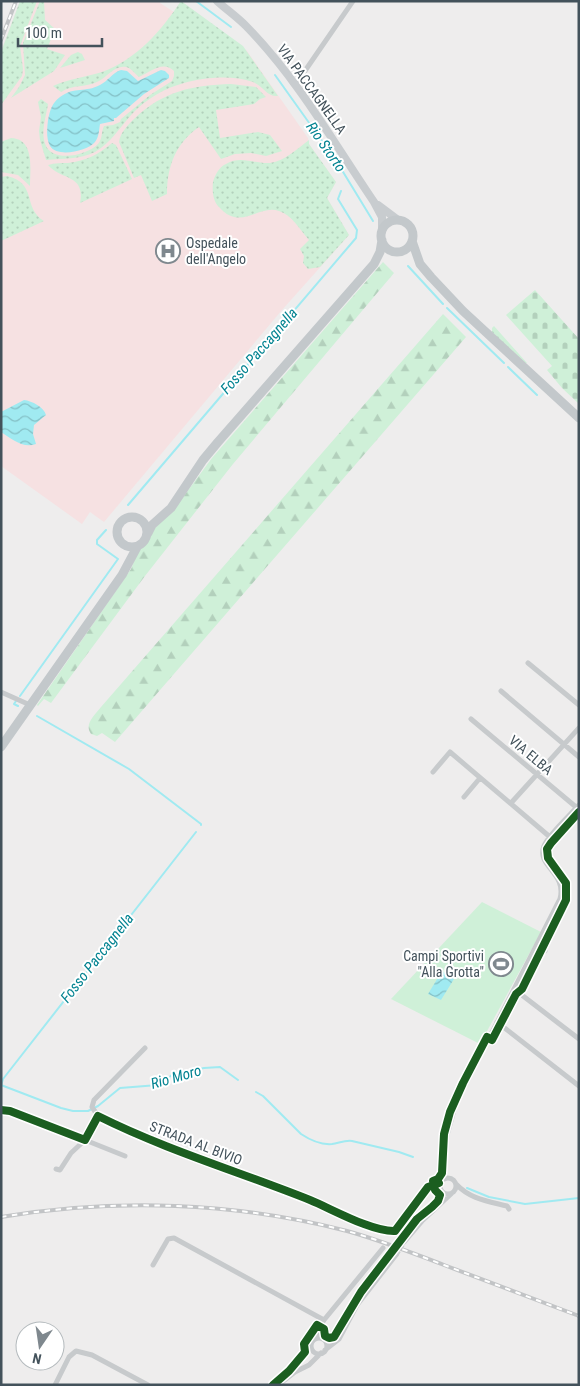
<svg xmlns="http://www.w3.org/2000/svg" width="580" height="1386" font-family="'Roboto Condensed',sans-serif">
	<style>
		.medical { fill: #f6e1e2 }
		.grass { fill: url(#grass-dots) }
		.forest { fill: url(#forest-firs) }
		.cemetery { fill: url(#cemetery-stones) }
		.garden { fill: #cff0d8 }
		.water { fill: url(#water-waves) }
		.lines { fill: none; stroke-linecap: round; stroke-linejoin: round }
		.stream { stroke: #a0eaf1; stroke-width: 2 }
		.street-tunnel { stroke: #ccced0; stroke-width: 5; stroke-dasharray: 5 2.5; stroke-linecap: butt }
		.street { stroke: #c7cacc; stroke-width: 5 }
		.secondary { stroke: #c8cccf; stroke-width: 8 }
		.primary { stroke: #c3c8cb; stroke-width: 9 }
		.rail-casing { stroke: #c2c4c6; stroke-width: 4 }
		.rail { stroke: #fff; stroke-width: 2; stroke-dasharray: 5.5; stroke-linecap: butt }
		.cycleway-casing { stroke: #fff; stroke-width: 11 }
		.cycleway { stroke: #1b5e20; stroke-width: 8 }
		.labels { text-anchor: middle; stroke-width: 4; stroke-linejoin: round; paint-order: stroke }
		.street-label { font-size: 14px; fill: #43525b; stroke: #fff }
		.poi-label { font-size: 14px; fill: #43525b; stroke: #fff; text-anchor: start }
		.water-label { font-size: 15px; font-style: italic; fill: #038391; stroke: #fff }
	</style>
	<defs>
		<pattern id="grass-dots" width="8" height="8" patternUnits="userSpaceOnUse" patternTransform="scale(1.25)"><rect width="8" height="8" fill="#cff0d8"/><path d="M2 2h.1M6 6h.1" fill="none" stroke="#b3d0bc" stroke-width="1.8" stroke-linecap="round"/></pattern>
		<pattern id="forest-firs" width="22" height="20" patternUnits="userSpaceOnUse" patternTransform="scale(1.25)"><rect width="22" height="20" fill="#cff0d8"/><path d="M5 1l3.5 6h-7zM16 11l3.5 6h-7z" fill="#b3d0bc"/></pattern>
		<pattern id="cemetery-stones" width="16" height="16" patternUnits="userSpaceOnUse" patternTransform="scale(1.25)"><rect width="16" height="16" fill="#cff0d8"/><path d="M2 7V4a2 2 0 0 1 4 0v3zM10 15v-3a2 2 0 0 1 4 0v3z" fill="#b3d0bc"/></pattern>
		<pattern id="water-waves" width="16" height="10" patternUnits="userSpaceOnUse" patternTransform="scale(1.25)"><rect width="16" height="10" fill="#a0eaf1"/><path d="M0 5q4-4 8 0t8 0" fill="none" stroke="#84c0c6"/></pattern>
	</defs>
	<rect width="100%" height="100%" fill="#eeeded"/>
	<!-- medical -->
	<path class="medical" d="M 20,1 L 160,1 L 160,3 L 174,12 L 181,1 L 247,51 L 308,138 L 309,144 L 336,182 L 327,198 L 349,235 L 282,310 L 104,522 L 90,512 L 82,524 L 1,466 L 1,52 Z"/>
	<!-- grass -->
	<path class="grass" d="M 20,1 L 37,1 L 20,46 L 23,69 L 22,76 L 1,105 L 1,52 Z
		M 40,1 L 44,1 L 45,20 L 55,29 L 47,49 L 65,55 L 54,71 L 11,98 L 19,87 L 25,75 L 23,43 Z
		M 181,1 L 243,46 L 278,96 C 267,97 263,86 253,82 C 233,75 205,77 184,83 C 165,88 146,99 132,114 C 120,127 111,143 95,152 C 79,160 63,158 46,160 L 40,140 L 39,131 L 41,117 L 38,102 L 41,99 L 48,104 C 46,117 40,134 46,146 C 54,163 88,155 98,144 C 103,138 101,132 104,126 L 113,125 L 120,122 L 121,119 L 150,95 L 172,81 L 174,76 L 174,71 C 163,60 150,72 139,77 C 135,74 131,68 126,67 C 115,65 107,77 99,81 C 86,88 73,84 61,92 L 53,86 C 69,79 86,77 102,72 C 137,59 161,31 181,1 Z
		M 78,52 L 82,54 L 85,60 L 60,68 L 71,55 Z
		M 231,84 L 256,87 L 266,97 L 260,99 L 254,104 L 216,110 L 220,138 L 258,132 L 270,135 L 282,151 L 266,156 L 251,153 L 235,154 L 221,159 L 199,127 C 176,143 167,166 167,194 L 152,201 L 141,175 L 134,178 L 119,142 C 120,133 128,125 134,119 C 163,91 193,85 231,84 Z
		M 11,138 C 35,139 30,169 30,186 L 18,175 L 1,172 L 1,142 Z
		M 309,140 L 309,144 L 336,182 L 327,198 L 349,235 L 320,267 L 308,269 L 303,263 L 304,256 L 300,249 L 309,240 C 300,230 292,215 279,211 C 258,204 241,232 219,207 C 213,201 212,191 213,182 C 215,175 219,167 226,164 C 241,155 254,164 270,163 C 285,161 298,148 309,140 Z
		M 112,143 L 116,145 L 132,179 L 80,203 C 86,174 60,180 48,165 C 55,163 62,163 68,163 C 86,161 99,154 112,143 Z
		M 7,176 C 38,183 22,208 44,221 L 1,241 L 1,177 Z
		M 494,326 L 527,363 L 525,363 L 492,332 L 492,328 Z"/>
	<!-- forest -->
	<path class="forest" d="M 383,262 L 394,273 L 233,464 L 145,576 L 51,703 L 44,699 L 38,706 L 37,705 L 131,569 L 139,549 L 147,542 L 150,533 L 175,508 L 212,458 Z
		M 443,314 L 466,337 L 115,742 L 102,733 L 97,736 L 91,734 C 84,724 94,716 101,707 Z"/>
	<!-- cemetery -->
	<path class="cemetery" d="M 535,290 L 579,339 L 579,404 L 562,388 L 547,370 L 552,366 L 506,315 Z"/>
	<!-- garden -->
	<path class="garden" d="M 482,902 L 541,932 L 480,1044 L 391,999 Z"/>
	<!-- water -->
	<path class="water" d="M 121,70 L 127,71 L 138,81 L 161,70 L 165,71 L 169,75 L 169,78 L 144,94 L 116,118 L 114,118 L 114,121 L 100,124 C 99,130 99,137 95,142 C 88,151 57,158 50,146 C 46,138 47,129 48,120 C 50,110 52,103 60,97 C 75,86 85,93 100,85 C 108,81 112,73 121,70 Z
		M 24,400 C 32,401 44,407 46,415 L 34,425 L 33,434 L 36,444 C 23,449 12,439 1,432 L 1,412 Z
		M 442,971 L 454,979 L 441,1000 L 428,994 Z"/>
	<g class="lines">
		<!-- stream -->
		<path class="stream" d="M 196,1 L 231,27
			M 275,75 L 337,162 L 373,221
			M 408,266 L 443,304
			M 447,308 L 504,363
			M 508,367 L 537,395
			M 128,505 L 356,238 L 357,230 L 338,199 L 341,191
			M 20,696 L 118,559 L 97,544 L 97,540 L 106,530
			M 16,701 L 14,704 L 18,706
			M 37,716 L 129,769 L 201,824 L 201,825
			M 1,1085 L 61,1108 L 73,1111 L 88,1111 L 98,1106 L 120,1088 L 158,1085 L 172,1075 L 204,1068 L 220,1067 L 238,1080
			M 1,1086 L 3,1079 L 196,832
			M 256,1092 L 263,1096 L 301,1134 C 310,1140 321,1145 332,1144 C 339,1143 345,1140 352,1141 L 399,1152 L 413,1157
			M 467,1188 L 489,1197 L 525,1204 L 579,1198"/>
		<!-- street-tunnel -->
		<path class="street-tunnel" d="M 396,1255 L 404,1242"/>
		<!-- street -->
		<path class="street" d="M 293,84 L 298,81 L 353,1
			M 528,663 L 579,705
			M 501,691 L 579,757
			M 1,692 L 30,705
			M 471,719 L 576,807
			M 433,772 L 450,752 L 550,837
			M 464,797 L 480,778
			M 511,803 L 579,728
			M 537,944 L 545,951
			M 514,989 L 579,1039
			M 497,1022 L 579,1086
			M 1,1110 L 10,1111 L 85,1140 L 98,1116 C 166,1150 240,1172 310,1200 C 332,1209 372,1232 395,1231 L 428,1187 L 441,1182
			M 98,1116 L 92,1107 L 94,1100 L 145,1048
			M 56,1169 L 60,1170 L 71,1153 L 85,1140 L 125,1156
			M440 1186a8 8 0 1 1 16 0a8 8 0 1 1-16 0Z
			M 443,1179 L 447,1135 L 456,1103 L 560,899 C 567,872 536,867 544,846 C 548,835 570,815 579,805
			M 456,1184 C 470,1199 487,1201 507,1206 L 509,1209
			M 404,1242 L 422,1221 L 451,1194
			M 153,1265 L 168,1239 L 174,1238 L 324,1320
			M 318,1338 L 317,1330 L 324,1320 L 383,1248
			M311 1346a8 8 0 1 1 16 0a8 8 0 1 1-16 0Z
			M 325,1350 L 339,1339 L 357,1305 L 396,1255
			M 55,1385 L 69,1357 L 76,1351 L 92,1355 L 148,1385
			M 278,1385 L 295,1372 L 309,1365 L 321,1353"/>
		<!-- secondary -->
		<path class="secondary" d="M 217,1 C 227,10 237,17 246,26 C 297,78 334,143 374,202 L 382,217 L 382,231
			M 378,205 L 398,220"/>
		<!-- primary -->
		<path class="primary" d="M381 236a16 16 0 1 1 32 0a16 16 0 1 1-32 0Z
			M 412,241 L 420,264 L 431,277 L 463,311 L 579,418
			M117 532a15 15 0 1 1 30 0a15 15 0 1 1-30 0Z
			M 148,533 L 152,525 L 171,508 L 203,460 L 218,442 L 374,264 L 380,252 L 382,240
			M 1,747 L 122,575 L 137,547"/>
		<defs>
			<path id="rail" d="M 1,40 L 16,1
				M 1,1217 C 116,1198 235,1202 347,1231 C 380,1240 412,1253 444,1265 C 489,1282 534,1299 579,1316"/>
		</defs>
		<!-- rail casing -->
		<use href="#rail" class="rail-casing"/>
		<!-- rail -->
		<use href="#rail" class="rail"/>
		<defs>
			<path id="cycleway" d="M 1,1110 L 10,1111 L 85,1140 L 98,1116 C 166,1150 240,1172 310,1200 C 332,1209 372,1232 395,1231 L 428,1187 L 439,1183
				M 273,1385 L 289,1371 L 305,1352 L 304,1344 L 317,1325 L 324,1329 L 325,1336 L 329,1338 L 334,1337 L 361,1292 L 417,1219 L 432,1207 L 438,1201 L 440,1195 L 435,1190 L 433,1181 L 438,1179 L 442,1173 L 444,1134 L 450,1112 L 463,1083 L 487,1037 L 492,1040 L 516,994 L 522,989 L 566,900 L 566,883 L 548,858 L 547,849 L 551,843 L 579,812"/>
		</defs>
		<!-- cycleway casing -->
		<use href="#cycleway" class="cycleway-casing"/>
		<!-- cycleway -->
		<use href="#cycleway" class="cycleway"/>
	</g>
	<!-- icons -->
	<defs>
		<symbol id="hospital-ring" viewBox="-11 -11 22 22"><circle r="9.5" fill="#fff" stroke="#7f888e" stroke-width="1.5"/><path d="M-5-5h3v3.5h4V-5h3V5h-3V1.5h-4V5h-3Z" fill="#7f888e"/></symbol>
		<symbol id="stadium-ring" viewBox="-11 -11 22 22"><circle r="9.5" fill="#fff" stroke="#7f888e" stroke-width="1.5"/><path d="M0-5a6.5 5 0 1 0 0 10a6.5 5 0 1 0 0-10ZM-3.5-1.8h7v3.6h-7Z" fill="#7f888e"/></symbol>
	</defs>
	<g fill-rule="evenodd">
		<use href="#hospital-ring" x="154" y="237" width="28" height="28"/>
		<use href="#stadium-ring" x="487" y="950" width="28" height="28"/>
	</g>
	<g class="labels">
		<!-- street labels -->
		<g class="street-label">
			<text transform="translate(312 89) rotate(54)" y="5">VIA PACCAGNELLA</text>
			<text transform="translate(531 755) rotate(40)" y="5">VIA ELBA</text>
			<text transform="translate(196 1143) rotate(21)" y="5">STRADA AL BIVIO</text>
		</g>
		<!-- poi labels -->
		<g class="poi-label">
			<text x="186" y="248">Ospedale<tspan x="186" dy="16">dell'Angelo</tspan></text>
			<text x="484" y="961" text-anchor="end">Campi Sportivi<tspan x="484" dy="16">"Alla Grotta"</tspan></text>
		</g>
		<!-- water labels -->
		<g class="water-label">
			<text transform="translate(326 147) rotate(55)" y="5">Rio Storto</text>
			<text transform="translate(259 351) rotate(-49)" y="5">Fosso Paccagnella</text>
			<text transform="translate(97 958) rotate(-52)" y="5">Fosso Paccagnella</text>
			<text transform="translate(176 1077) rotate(-16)" y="5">Rio Moro</text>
		</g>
	</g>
	<!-- border -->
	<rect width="580" height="1386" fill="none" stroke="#43525b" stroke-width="5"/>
	<!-- north arrow -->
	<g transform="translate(40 1346) rotate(193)"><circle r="24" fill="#ffffff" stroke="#b4babd"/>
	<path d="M0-4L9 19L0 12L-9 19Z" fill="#7f888e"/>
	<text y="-8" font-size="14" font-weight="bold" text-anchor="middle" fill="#43525b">N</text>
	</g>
	<!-- scale -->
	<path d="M18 38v8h84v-8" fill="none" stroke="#43525b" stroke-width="2.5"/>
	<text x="25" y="38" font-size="15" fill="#43525b" stroke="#ffffff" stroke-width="4" paint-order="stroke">100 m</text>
</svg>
